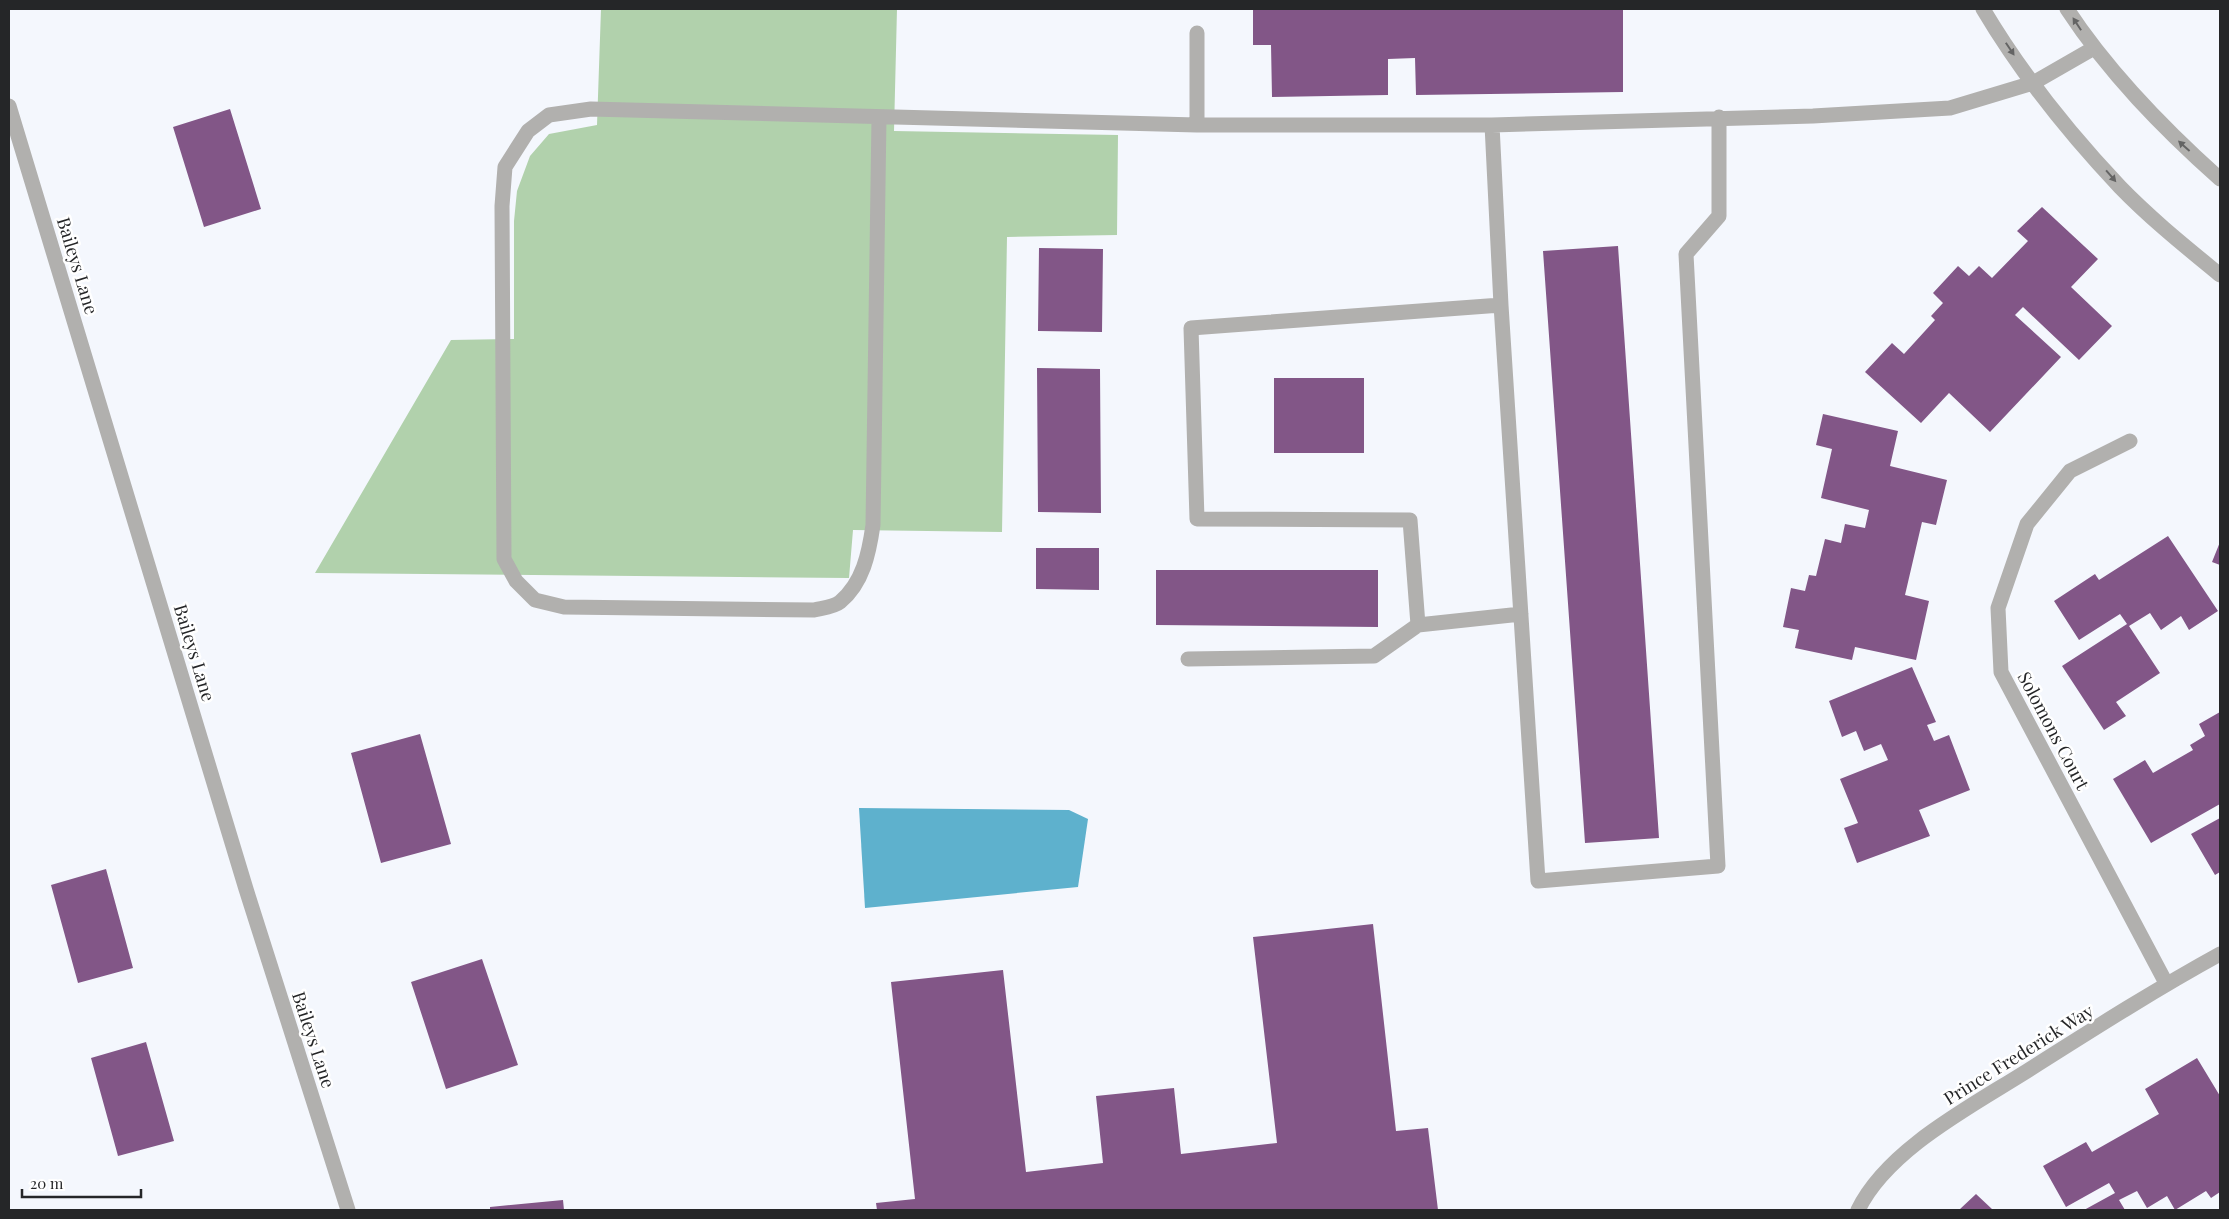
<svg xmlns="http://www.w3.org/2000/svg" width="2229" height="1219" font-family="'Playfair Display',serif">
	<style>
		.green { fill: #b1d1ac }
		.water { fill: #5eb1cd }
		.building { fill: #825687 }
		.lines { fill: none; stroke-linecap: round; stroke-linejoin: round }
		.minor { stroke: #b1b0ae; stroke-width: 15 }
		.oneway { fill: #646464 }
		.labels { text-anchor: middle; stroke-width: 5; stroke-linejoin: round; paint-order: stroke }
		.street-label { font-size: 18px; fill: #252628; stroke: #fff }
	</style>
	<rect width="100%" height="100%" fill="#f4f7fd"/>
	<!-- green -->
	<path class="green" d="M 601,9 L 897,9 L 894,131 L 1118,135 L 1117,235 L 1007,237 L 1002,532 L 853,530 L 849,578 L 315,573 L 451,340 L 514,339 L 514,221 L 517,191 L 530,156 L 549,134 L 597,125 Z"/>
	<!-- water -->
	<path class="water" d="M 859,808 L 1069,810 L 1088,819 L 1078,887 L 865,908 Z"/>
	<!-- building -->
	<path class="building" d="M 1253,9 L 1623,9 L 1623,92 L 1416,95 L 1415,58 L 1388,59 L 1388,95 L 1272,97 L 1271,45 L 1253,45 Z
		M 230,109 L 261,209 L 204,227 L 173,127 Z
		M 2042,207 L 2098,259 L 2071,287 L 2112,326 L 2079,360 L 2023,307 L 2015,315 L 2061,357 L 1990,432 L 1949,393 L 1921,423 L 1865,372 L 1892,343 L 1904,354 L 1935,320 L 1931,316 L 1943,303 L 1933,293 L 1958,266 L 1969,276 L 1979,266 L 1992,278 L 2028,241 L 2017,231 Z
		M 1618,246 L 1659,838 L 1585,843 L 1543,251 Z
		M 1039,248 L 1103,249 L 1102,332 L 1038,331 Z
		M 1037,368 L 1100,369 L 1101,513 L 1038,512 Z
		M 1274,378 L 1364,378 L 1364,453 L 1274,453 Z
		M 1823,414 L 1898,431 L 1890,466 L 1947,480 L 1936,525 L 1922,522 L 1905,595 L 1929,601 L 1916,660 L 1855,647 L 1852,660 L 1795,648 L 1799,630 L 1783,627 L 1791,588 L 1805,591 L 1809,575 L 1816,576 L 1825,539 L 1841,543 L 1845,524 L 1865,528 L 1869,510 L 1821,498 L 1832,449 L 1816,445 Z
		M 2168,536 L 2218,611 L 2189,630 L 2181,616 L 2161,630 L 2150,613 L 2129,626 L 2160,673 L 2116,702 L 2126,716 L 2104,730 L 2062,666 L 2127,624 L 2120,614 L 2079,640 L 2054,601 L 2095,574 L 2099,580 Z
		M 2220,542 L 2220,565 L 2212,562 Z
		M 1036,548 L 1099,548 L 1099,590 L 1036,589 Z
		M 1156,570 L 1378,570 L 1378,627 L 1156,625 Z
		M 1912,667 L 1936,722 L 1927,725 L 1934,741 L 1949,735 L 1970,790 L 1919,810 L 1930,836 L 1857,863 L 1844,828 L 1858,823 L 1840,779 L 1888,760 L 1881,744 L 1864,751 L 1856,731 L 1842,737 L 1829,701 Z
		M 2220,712 L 2220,804 L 2151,843 L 2113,779 L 2145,760 L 2153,773 L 2193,750 L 2190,745 L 2205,736 L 2199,724 Z
		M 420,734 L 451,844 L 381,863 L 351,753 Z
		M 2220,818 L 2220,872 L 2215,875 L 2191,834 Z
		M 106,869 L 133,968 L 78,983 L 51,885 Z
		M 1373,924 L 1396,1131 L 1428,1128 L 1438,1210 L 877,1210 L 876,1203 L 915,1199 L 891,982 L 1003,970 L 1026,1172 L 1103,1163 L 1096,1096 L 1174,1088 L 1181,1154 L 1277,1143 L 1253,937 Z
		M 482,959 L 518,1065 L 446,1089 L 411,982 Z
		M 146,1042 L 174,1141 L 118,1156 L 91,1058 Z
		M 2197,1058 L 2220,1096 L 2220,1192 L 2211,1198 L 2206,1191 L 2175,1210 L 2167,1196 L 2147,1208 L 2137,1191 L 2119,1200 L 2125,1210 L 2084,1210 L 2115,1193 L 2109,1183 L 2066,1207 L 2043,1166 L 2086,1142 L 2092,1152 L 2159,1114 L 2145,1089 Z
		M 1976,1194 L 1993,1210 L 1959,1210 Z
		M 563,1200 L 564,1210 L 490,1210 L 490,1207 Z"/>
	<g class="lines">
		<!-- minor -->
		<path class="minor" d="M 1983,9 C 2021,73 2069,133 2120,187 C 2151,219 2186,247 2220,275
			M 2067,9 C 2109,73 2163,128 2220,179
			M 1197,33 L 1197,125
			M 9,106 L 246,889 L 348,1210
			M 879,117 L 873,525 C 869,553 863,583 840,602 C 834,607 822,608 814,610 L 564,607 L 535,600 L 516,581 L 504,559 L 502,206 L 505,167 L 528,131 L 549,115 L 591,109 L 1197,125 L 1492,125 L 1813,116 L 1950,108 L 2033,83 L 2094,48
			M 1492,125 L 1501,305 L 1538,881 L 1718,866 L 1686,254 L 1719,216 L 1719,117
			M 2130,441 L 2070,471 L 2027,524 L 1998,608 L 2001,672 L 2166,983
			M 1418,625 L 1410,520 L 1197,519 L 1191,328 L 1501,305
			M 1188,659 L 1374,656 L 1418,625 L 1521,614
			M 1858,1210 C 1889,1146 1980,1102 2038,1064 C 2098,1026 2158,988 2220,954"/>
	</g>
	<!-- one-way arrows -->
	<defs><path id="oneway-solid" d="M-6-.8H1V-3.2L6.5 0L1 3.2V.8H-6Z" transform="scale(1.25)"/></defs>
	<g class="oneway">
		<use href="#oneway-solid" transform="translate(2077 24) rotate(-123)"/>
		<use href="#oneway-solid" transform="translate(2010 49) rotate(56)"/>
		<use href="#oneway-solid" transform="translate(2184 146) rotate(-138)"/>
		<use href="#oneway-solid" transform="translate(2111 176) rotate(49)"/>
	</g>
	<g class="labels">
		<!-- street labels -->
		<g class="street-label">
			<text transform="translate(77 266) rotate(73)" y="6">Baileys Lane</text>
			<text transform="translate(194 653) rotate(73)" y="6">Baileys Lane</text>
			<text transform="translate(2053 731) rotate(62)" y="6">Solomons Court</text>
			<text transform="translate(313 1040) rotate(72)" y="6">Baileys Lane</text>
			<text transform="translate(2019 1055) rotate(-32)" y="6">Prince Frederick Way</text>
		</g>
	</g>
	<!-- border -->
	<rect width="2229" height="1219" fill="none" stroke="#252628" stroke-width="20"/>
	<!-- scale -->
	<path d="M22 1189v8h119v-8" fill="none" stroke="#252628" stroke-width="2.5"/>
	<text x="30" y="1189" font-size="15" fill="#252628" stroke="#ffffff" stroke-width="4" paint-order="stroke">20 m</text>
</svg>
